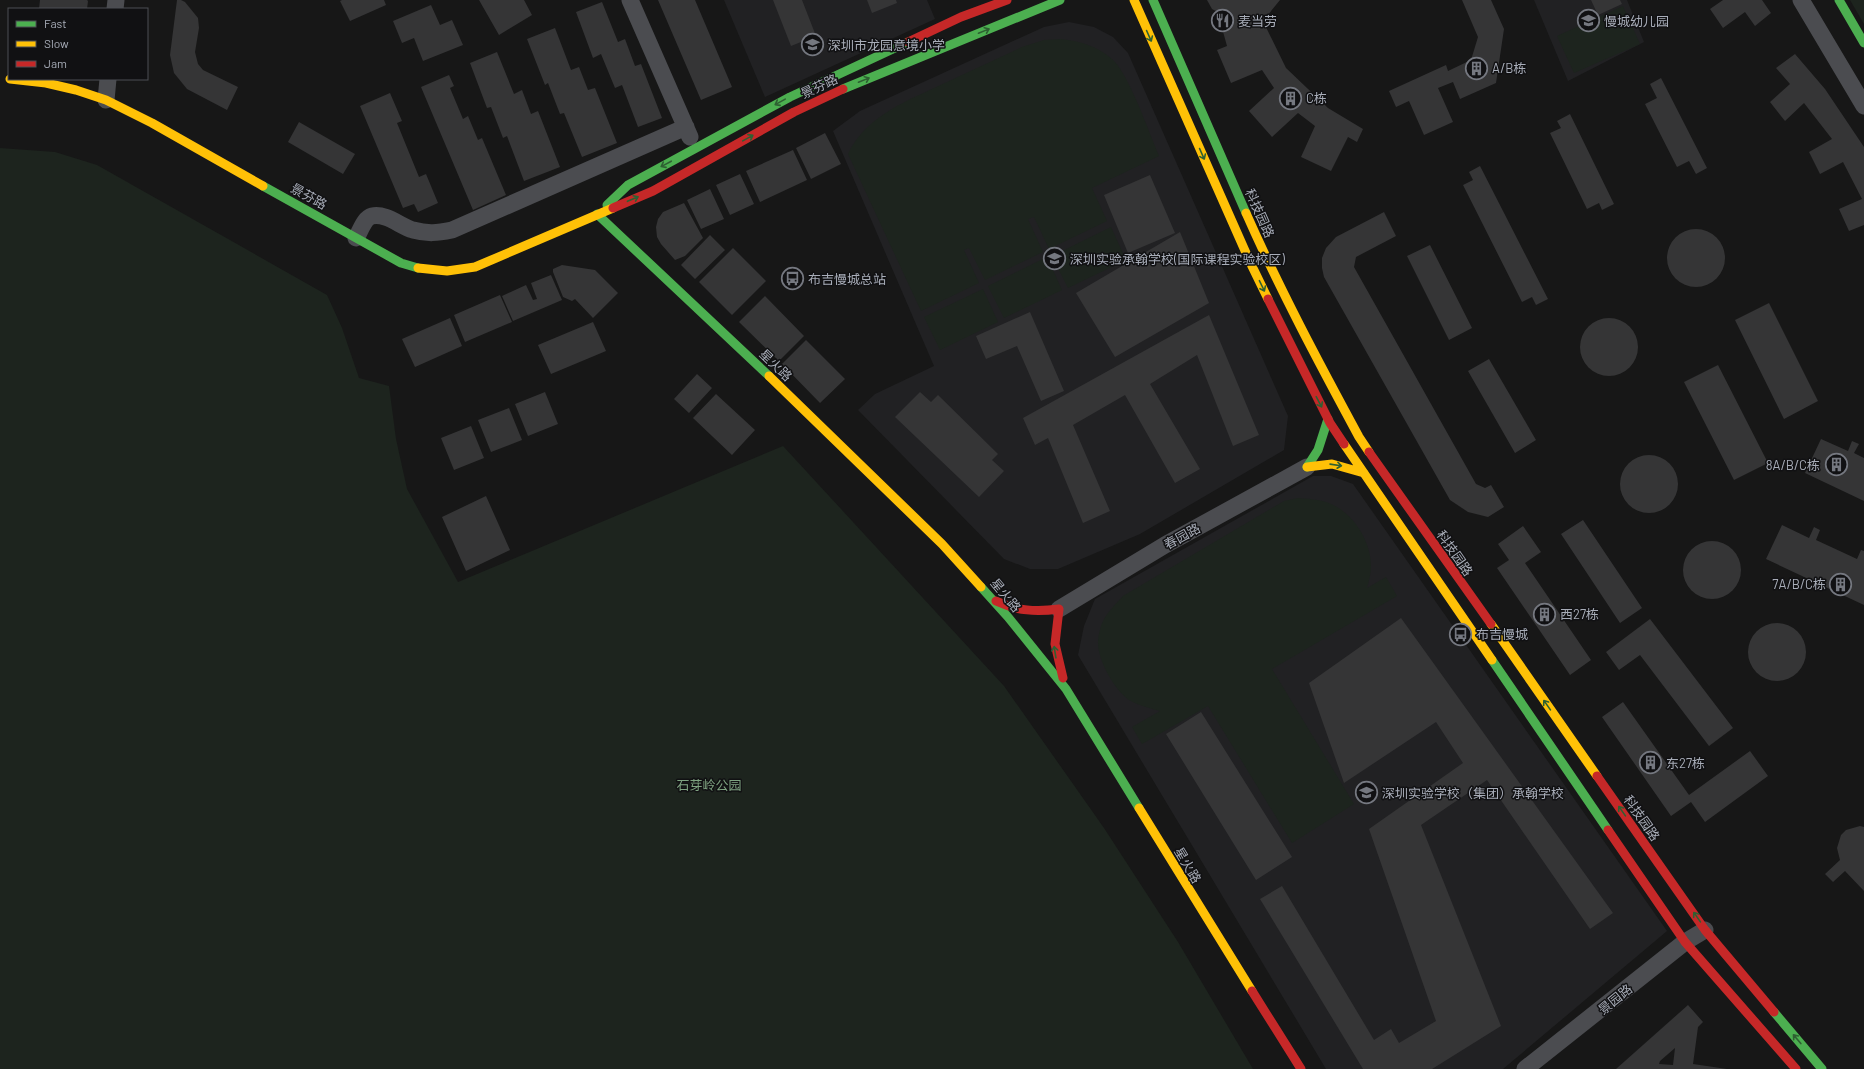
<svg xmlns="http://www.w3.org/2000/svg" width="1864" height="1069" font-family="Barlow,'Noto Sans SC',sans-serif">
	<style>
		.built { fill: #212123 }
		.green { fill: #1d241e }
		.building { fill: #353536; fill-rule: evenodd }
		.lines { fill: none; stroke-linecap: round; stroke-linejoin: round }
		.street { stroke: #4b4c50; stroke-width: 17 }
		.fast { stroke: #4caf50; stroke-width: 9 }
		.slow { stroke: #ffc107; stroke-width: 9 }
		.jam { stroke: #c62828; stroke-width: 9 }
		.oneway { stroke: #2e6032 }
		.labels { text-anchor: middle; stroke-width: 3; stroke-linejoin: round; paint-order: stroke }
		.poi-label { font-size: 13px; fill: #a8adb8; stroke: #111113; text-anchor: start }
		.street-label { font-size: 13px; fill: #a8adb8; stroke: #111113 }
		.park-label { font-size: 13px; fill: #7fa381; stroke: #111113 }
	</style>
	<rect width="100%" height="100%" fill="#171717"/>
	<!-- built -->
	<path class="built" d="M 724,0 L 927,0 L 935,19 L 765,97 Z
		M 1534,0 L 1627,0 L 1644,42 L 1568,81 Z
		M 1069,22 L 1094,27 L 1113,37 L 1128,53 L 1288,416 L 1284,450 L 1140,534 L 1058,569 L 1030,569 L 1004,559 L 858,410 L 875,394 L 934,366 L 833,131 L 860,111 L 1044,27 Z
		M 1313,476 L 1331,476 L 1353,484 L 1667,931 L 1503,1069 L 1326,1069 L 1078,655 L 1084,626 L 1095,599 Z"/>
	<!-- green -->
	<path class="green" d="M 1850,0 L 1864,0 L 1864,24 Z
		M 1623,6 L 1640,44 L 1574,73 L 1557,36 Z
		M 1061,39 C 1080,41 1097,46 1112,59 C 1129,74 1149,133 1159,156 L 1092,188 L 1107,221 L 1049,249 L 1034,217 L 1028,219 L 1043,252 L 985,280 L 969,248 L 964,250 L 979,283 L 921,311 L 848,154 C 867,114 910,100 947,82 C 972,70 997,59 1022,47 L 1044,40 Z
		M 0,148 L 55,152 L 97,165 L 327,295 L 342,328 L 359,378 L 389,386 L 396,439 L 407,489 L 458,582 L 783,446 L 1004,686 L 1104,828 L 1178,942 L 1253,1069 L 0,1069 Z
		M 1111,227 L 1126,260 L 1068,288 L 1052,256 Z
		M 1047,257 L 1062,290 L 1004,318 L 988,286 Z
		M 983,289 L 998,322 L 940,350 L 924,317 Z
		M 1298,498 C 1312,499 1326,500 1337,507 C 1357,519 1371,544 1371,566 C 1371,573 1369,581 1367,588 L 1386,577 L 1397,596 L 1272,669 L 1354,804 L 1292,843 L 1208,706 L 1142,744 L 1132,727 L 1160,711 C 1150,708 1140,706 1131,701 C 1115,692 1097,659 1098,641 C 1098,636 1100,630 1101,626 C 1105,614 1115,605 1123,596 L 1284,501 Z"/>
	<!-- building -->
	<path class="building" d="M 40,0 L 87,0 L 88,1 L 87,9 L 39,9 Z
		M 177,0 L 181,0 L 185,2 L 198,18 L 199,28 L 195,52 L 198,64 L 203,70 L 238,87 L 227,110 L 187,89 L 174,73 L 170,55 Z
		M 342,0 L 384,0 L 386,5 L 350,21 L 340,1 Z
		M 479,0 L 524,0 L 532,15 L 499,35 Z
		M 658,0 L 695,0 L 732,87 L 701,100 Z
		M 773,0 L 802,0 L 816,36 L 791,46 Z
		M 867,0 L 896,0 L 897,3 L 872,13 Z
		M 1207,0 L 1280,0 L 1263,21 L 1286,68 L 1328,108 L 1363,129 L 1357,142 L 1348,137 L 1331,171 L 1301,157 L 1315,126 L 1298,113 L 1272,137 L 1249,111 L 1274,88 L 1262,70 L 1231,83 L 1217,50 L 1227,46 L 1222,28 L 1223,15 L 1212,9 Z
		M 1462,0 L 1491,0 L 1504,29 L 1496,83 L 1460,99 L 1453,82 L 1438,88 L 1453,122 L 1424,135 L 1409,101 L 1396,107 L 1389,91 L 1446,65 L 1448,71 L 1471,60 L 1478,37 Z
		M 1591,0 L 1620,0 L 1622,4 L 1598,15 Z
		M 1723,0 L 1762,0 L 1771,13 L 1755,26 L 1745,12 L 1723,28 L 1710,9 Z
		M 602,2 L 618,42 L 625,39 L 635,66 L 641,64 L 662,118 L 638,127 L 622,85 L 615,88 L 601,54 L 593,58 L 576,12 Z
		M 431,5 L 440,25 L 452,20 L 463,45 L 423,61 L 414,38 L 402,43 L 393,21 Z
		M 555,28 L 571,70 L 579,67 L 588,90 L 595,88 L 617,143 L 582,157 L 564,113 L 560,114 L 548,83 L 545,85 L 527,39 Z
		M 497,52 L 514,94 L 522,90 L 531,114 L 538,111 L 560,167 L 524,181 L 507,136 L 503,138 L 491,107 L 487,108 L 470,63 Z
		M 1795,54 L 1825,89 L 1864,147 L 1864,225 L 1849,231 L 1839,209 L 1862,199 L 1843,162 L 1820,174 L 1809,152 L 1832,139 L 1804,103 L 1785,121 L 1770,102 L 1790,84 L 1776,68 Z
		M 449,75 L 454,86 L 450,88 L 463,119 L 468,116 L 478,140 L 482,138 L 506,195 L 473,210 L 421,87 Z
		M 1661,78 L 1707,168 L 1696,174 L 1689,161 L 1677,167 L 1645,104 L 1657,98 L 1650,84 Z
		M 390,93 L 402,121 L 397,123 L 419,177 L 426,174 L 438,203 L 418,212 L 414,204 L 403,208 L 360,106 Z
		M 1570,114 L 1614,204 L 1602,210 L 1599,203 L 1587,209 L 1550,133 L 1561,128 L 1557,121 Z
		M 299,122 L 355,154 L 343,174 L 288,142 Z
		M 825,133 L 841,164 L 811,179 L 796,148 Z
		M 793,150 L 807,180 L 760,202 L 746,171 Z
		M 1480,166 L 1548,299 L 1536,305 L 1532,297 L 1522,302 L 1463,185 L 1473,180 L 1469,172 Z
		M 740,174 L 754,204 L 730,215 L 716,185 Z
		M 1150,175 L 1175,233 L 1128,253 L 1104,195 Z
		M 710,189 L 724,219 L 701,229 L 687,200 Z
		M 684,203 L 703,238 L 685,256 L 675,260 L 661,244 L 657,237 L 656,227 L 658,219 L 663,212 Z
		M 1384,212 L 1396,236 L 1356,257 L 1354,267 L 1476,484 L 1485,488 L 1491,485 L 1504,507 L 1488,517 L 1468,512 L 1450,500 L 1324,277 L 1322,268 L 1322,258 L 1326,248 L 1336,237 Z
		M1667 258a29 29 0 1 1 58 0a29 29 0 1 1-58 0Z
		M 1180,232 L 1209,303 L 1115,357 L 1076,293 Z
		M 710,235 L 725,250 L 695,279 L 681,265 Z
		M 1430,245 L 1472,328 L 1449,340 L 1407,256 Z
		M 733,248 L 766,281 L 732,315 L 699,282 Z
		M 562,265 L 595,270 L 618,293 L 593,318 L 575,299 L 572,301 L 563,297 L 553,272 L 553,269 Z
		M 551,275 L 562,300 L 513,321 L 502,296 L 526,285 L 533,300 L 537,299 L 531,283 Z
		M 500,295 L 512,322 L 465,342 L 454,315 Z
		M 765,296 L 804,336 L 779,361 L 739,322 Z
		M 1769,303 L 1818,401 L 1784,419 L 1735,320 Z
		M 1030,312 L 1064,391 L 1041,401 L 1017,346 L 986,359 L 976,336 Z
		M 1209,315 L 1259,435 L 1233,446 L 1197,355 L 1150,384 L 1200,469 L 1175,483 L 1125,395 L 1073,425 L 1110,511 L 1083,523 L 1048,438 L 1035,445 L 1023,418 Z
		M 450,318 L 462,346 L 415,367 L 402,339 Z
		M1580 347a29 29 0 1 1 58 0a29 29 0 1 1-58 0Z
		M 593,322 L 606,351 L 551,374 L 538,345 Z
		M 806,340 L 845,379 L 820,403 L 782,364 Z
		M 1489,359 L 1536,440 L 1515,453 L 1468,371 Z
		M 1718,365 L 1768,463 L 1734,480 L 1684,382 Z
		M 697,374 L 712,388 L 689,413 L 674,399 Z
		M 545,392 L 558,424 L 528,436 L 515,404 Z
		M 920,392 L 931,402 L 938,395 L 998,454 L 992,460 L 1004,471 L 979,497 L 895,417 Z
		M 716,394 L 755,430 L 732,455 L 693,418 Z
		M 509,408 L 522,440 L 491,452 L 478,420 Z
		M 471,426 L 484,458 L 454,470 L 441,438 Z
		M 1821,439 L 1848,451 L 1852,441 L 1859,444 L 1854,453 L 1864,458 L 1864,501 L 1805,473 Z
		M1620 484a29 29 0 1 1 58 0a29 29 0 1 1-58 0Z
		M 486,496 L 510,550 L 466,571 L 442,517 Z
		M 1583,520 L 1642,608 L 1620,623 L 1561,534 Z
		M 1782,525 L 1809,538 L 1814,527 L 1820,530 L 1816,540 L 1857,559 L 1861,550 L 1864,551 L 1864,605 L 1766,559 Z
		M 1523,526 L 1541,552 L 1525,563 L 1591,660 L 1570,675 L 1497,568 L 1509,560 L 1498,544 Z
		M1683 570a29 29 0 1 1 58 0a29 29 0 1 1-58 0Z
		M 1401,618 L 1613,913 L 1590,929 L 1487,780 L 1421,825 L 1501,1026 L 1432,1069 L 1363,1069 L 1260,899 L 1282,886 L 1374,1040 L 1391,1029 L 1399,1043 L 1436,1021 L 1369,829 L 1463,763 L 1436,722 L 1344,783 L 1309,683 Z
		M 1650,619 L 1733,728 L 1709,746 L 1640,655 L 1619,670 L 1606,652 Z
		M1748 652a29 29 0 1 1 58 0a29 29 0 1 1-58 0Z
		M 1623,702 L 1689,795 L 1750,751 L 1768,776 L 1705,822 L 1691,802 L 1671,816 L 1602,717 Z
		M 1201,712 L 1292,857 L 1256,880 L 1166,734 Z
		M 1860,826 L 1864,827 L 1864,891 L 1845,871 L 1833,882 L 1825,874 L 1840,860 L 1837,848 L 1841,835 L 1846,830 Z
		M 1688,1005 L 1703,1022 L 1698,1027 L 1693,1064 L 1727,1069 L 1616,1069 ZM 1675,1048 L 1673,1065 L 1659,1064 L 1660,1061 Z"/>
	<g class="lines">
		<!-- street -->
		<path class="street" d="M 630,0 L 690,137
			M 1801,0 L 1864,106
			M 115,9 L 116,0
			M 106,100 L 108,79
			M 356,238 C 360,232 364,218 372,216 C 386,213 400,226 413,230 C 428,234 437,233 452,230 L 686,127
			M 1059,609 L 1165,545 L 1307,467
			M 1525,1069 L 1685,942 L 1705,930"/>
		<!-- fast -->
		<path class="fast" d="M 1153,0 L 1246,213
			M 1839,0 L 1864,43
			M 843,89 L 1060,0
			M 263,186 L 401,263 L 418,268
			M 607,205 L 628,185 L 790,97 L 908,42
			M 597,214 L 769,376
			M 1307,467 L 1318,450 L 1328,419
			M 981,587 L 1008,617 L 1066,689 L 1139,808
			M 1492,660 L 1608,830
			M 1774,1012 L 1822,1069"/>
		<!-- slow -->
		<path class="slow" d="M 1134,0 L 1250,262 L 1268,299
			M 10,79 L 46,83 L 76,90 L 106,100 L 152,123 L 263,186
			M 1246,213 C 1280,290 1319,363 1359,437 L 1369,452
			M 418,268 L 447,271 L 475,267 L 613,208
			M 769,376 L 942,544 L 981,587
			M 1344,444 L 1492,660
			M 1307,467 L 1332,464 L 1364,473
			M 1491,624 L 1597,776
			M 1139,808 L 1252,991"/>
		<!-- jam -->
		<path class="jam" d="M 908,42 L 961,17 L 1007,0
			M 613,208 L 653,191 L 794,112 L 843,89
			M 1268,299 L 1330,423 L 1344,444
			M 1369,452 L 1491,624
			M 996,601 C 1017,611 1036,612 1059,609 L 1055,644 L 1063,678
			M 1597,776 L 1705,930 L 1774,1012
			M 1608,830 L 1685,942 L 1796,1069
			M 1252,991 L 1301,1069"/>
	</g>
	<!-- one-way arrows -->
	<defs><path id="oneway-shaft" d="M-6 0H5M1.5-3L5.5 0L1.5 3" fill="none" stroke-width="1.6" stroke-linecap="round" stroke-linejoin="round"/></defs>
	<g class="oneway">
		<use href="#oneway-shaft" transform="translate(984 31) rotate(-22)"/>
		<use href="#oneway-shaft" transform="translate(1149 36) rotate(66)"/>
		<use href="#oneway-shaft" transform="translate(864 80) rotate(-22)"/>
		<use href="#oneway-shaft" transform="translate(780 102) rotate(151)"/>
		<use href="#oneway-shaft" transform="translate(748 138) rotate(-29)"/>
		<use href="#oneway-shaft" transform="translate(1202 154) rotate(66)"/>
		<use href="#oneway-shaft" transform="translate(666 164) rotate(152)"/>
		<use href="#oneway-shaft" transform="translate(633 199) rotate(-23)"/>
		<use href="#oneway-shaft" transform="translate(1262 286) rotate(64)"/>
		<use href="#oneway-shaft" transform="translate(1319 402) rotate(62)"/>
		<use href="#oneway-shaft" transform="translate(1336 465) rotate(8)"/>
		<use href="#oneway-shaft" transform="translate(1055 652) rotate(-99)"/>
		<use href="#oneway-shaft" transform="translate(1547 705) rotate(-125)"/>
		<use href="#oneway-shaft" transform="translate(1622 811) rotate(-125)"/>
		<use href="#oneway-shaft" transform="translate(1697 917) rotate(-125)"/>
		<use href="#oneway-shaft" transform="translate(1797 1039) rotate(-130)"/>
	</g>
	<!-- icons -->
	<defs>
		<symbol id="restaurant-ring" viewBox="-11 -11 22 22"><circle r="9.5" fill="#111113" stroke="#757880" stroke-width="1.5"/><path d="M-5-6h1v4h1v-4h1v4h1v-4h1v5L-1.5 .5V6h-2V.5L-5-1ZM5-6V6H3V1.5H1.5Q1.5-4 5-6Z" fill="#757880"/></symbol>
		<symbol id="school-ring" viewBox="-11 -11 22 22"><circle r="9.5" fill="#111113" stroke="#757880" stroke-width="1.5"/><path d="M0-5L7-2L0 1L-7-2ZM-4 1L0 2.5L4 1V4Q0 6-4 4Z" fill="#757880"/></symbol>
		<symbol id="building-ring" viewBox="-11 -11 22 22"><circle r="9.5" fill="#111113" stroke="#757880" stroke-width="1.5"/><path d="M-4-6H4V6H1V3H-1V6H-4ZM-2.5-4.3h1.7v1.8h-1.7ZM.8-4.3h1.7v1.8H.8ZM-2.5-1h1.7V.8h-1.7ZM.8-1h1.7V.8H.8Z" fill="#757880"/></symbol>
		<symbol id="bus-ring" viewBox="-11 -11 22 22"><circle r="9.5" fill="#111113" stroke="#757880" stroke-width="1.5"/><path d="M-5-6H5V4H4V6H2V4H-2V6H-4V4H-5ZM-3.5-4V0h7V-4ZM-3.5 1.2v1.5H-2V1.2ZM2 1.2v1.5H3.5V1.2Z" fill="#757880"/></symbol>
	</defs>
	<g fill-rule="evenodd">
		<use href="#restaurant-ring" x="1210" y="8" width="25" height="25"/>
		<use href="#school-ring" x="1576" y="8" width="25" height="25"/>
		<use href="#school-ring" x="800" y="32" width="25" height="25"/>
		<use href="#building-ring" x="1464" y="56" width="25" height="25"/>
		<use href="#building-ring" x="1278" y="86" width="25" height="25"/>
		<use href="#school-ring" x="1042" y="246" width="25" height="25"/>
		<use href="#bus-ring" x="780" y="266" width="25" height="25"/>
		<use href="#building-ring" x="1824" y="452" width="25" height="25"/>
		<use href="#building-ring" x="1828" y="572" width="25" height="25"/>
		<use href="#building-ring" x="1532" y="602" width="25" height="25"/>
		<use href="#bus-ring" x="1448" y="622" width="25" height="25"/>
		<use href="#building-ring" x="1638" y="750" width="25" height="25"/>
		<use href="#school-ring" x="1354" y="780" width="25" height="25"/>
	</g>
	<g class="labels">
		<!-- poi labels -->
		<g class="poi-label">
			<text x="1238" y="26">麦当劳</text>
			<text x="1604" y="26">慢城幼儿园</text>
			<text x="828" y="50">深圳市龙园意境小学</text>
			<text x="1492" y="73">A/B栋</text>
			<text x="1306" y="103">C栋</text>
			<text x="1070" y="264">深圳实验承翰学校(国际课程实验校区)</text>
			<text x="808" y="284">布吉慢城总站</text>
			<text x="1820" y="470" text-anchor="end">8A/B/C栋</text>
			<text x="1826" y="589" text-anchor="end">7A/B/C栋</text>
			<text x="1560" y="619">西27栋</text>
			<text x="1476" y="639">布吉慢城</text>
			<text x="1666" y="768">东27栋</text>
			<text x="1382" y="798">深圳实验学校（集团）承翰学校</text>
		</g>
		<!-- street labels -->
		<g class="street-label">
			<text transform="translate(819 86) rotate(-25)" y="5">景芬路</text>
			<text transform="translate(309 196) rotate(29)" y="5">景芬路</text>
			<text transform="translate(1260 213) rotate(66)" y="5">科技园路</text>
			<text transform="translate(776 365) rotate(44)" y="5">星火路</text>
			<text transform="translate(1182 536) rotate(-29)" y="5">春园路</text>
			<text transform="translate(1455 553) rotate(55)" y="5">科技园路</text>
			<text transform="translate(1006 595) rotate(50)" y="5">星火路</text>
			<text transform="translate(1642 818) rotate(55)" y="5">科技园路</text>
			<text transform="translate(1188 865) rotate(59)" y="5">星火路</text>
			<text transform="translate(1615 999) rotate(-39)" y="5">景园路</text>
		</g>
		<!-- park labels -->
		<g class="park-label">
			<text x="709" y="790">石芽岭公园</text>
		</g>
	</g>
	<!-- legend -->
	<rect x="8" y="8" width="140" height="72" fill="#111113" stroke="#4d4f55"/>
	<rect x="16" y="21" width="20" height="6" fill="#4caf50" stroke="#4d4f55"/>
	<text x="44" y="28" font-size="12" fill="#a8adb8">Fast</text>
	<rect x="16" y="41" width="20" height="6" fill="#ffc107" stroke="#4d4f55"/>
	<text x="44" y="48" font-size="12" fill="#a8adb8">Slow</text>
	<rect x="16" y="61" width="20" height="6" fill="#c62828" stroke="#4d4f55"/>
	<text x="44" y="68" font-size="12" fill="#a8adb8">Jam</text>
</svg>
